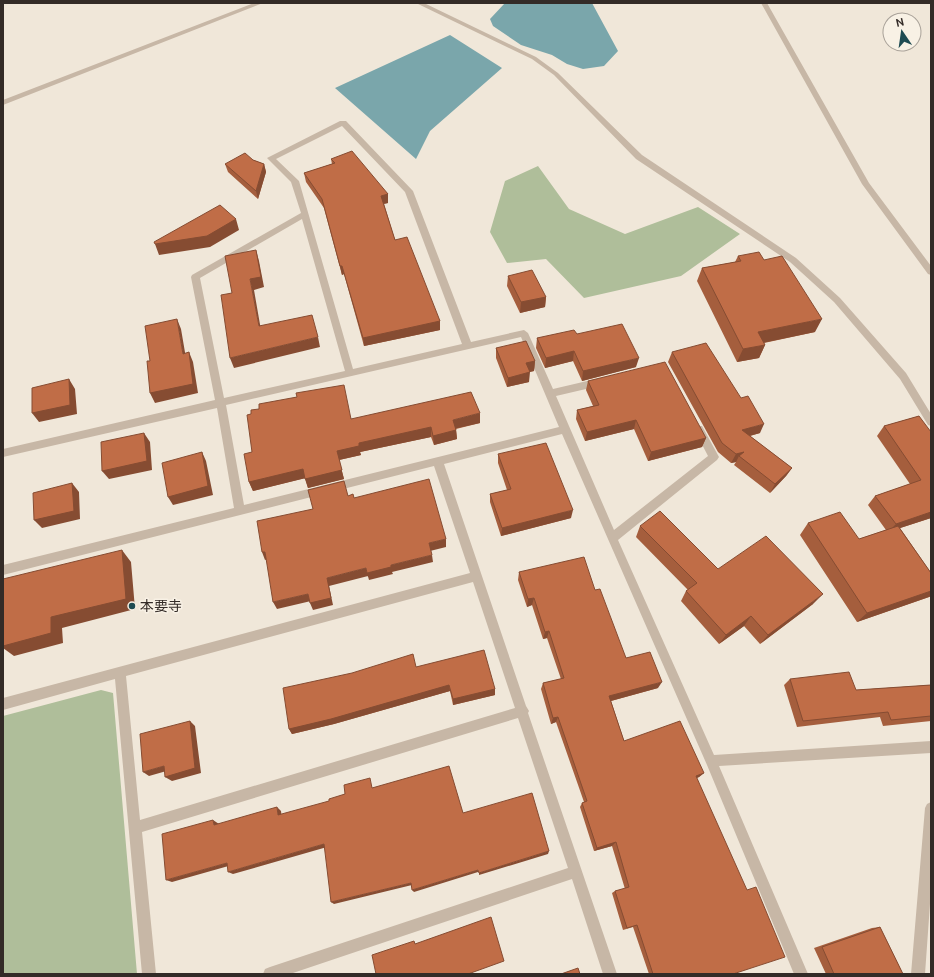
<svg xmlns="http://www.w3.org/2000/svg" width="934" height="977" font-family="Ubuntu,'Noto Sans JP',sans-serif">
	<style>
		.green { fill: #afbe9a }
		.water { fill: #7aa6ab }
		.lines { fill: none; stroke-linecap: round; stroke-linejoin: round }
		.minor { fill: #c7b7a6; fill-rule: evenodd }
		.wall { fill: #a55e3d }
		.shaded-wall { fill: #864c32 }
		.building { fill: #c06d47; stroke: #864c32 }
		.poi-dot { fill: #1e4b52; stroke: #f8f1e5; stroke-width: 1.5 }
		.labels { text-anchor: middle; stroke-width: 3; stroke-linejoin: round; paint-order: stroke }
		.poi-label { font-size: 14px; fill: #332b27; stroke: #f8f1e5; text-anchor: start }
	</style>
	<rect width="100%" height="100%" fill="#f0e7d9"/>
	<!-- green -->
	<path class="green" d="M 538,166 L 569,209 L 625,234 L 698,207 L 740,234 L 681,276 L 584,298 L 546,259 L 507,263 L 490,232 L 505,181 Z
		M 101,690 L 113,693 L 137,974 L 3,974 L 3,716 Z"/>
	<!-- water -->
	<path class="water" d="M 505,3 L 592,3 L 618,51 L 604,66 L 583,69 L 567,64 L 552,55 L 521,45 L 493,26 L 490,19 Z
		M 450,35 L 502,68 L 430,131 L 416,159 L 335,88 Z"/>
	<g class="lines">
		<!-- minor -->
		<path class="minor" d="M 254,3 L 263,3 L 3,105 L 3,100 Z
			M 416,3 L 424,3 L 536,57 L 558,73 L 642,155 L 796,258 L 840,298 L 906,373 L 931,414 L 931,426 L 928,425 L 900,379 L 834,302 L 790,262 L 636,159 L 554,75 L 532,59 Z
			M 761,3 L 767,3 L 869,183 L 931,266 L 931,275 L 928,274 L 862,184 Z
			M 340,121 L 346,121 L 413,191 L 471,342 L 524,330 L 528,333 L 553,389 L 600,378 L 603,379 L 605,382 L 603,385 L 556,396 L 614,530 L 708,456 L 694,429 L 696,426 L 702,426 L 719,457 L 717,460 L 618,540 L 714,755 L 931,741 L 931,753 L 719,766 L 808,974 L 794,974 L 707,765 L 562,434 L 444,464 L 526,706 L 529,711 L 528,713 L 617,974 L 603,974 L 572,879 L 290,974 L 263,974 L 265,969 L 270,967 L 568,868 L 518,718 L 142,832 L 156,974 L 142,974 L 115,679 L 3,710 L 3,698 L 470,573 L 434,466 L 3,575 L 3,565 L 234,508 L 217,408 L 3,457 L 3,449 L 215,400 L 191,277 L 192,275 L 301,213 L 291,182 L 267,158 ZM 342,126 L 405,192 L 462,344 L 353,369 L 299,181 L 276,159 ZM 302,219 L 345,371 L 224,398 L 200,278 ZM 521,337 L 559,427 L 244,505 L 226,405 ZM 473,582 L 515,708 L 140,820 L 126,676 Z
			M 931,802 L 931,890 L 925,974 L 911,974 L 925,808 L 927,804 Z"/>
	</g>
	<!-- wall -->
	<path class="wall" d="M 331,159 L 388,194 L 388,203 L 384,204 L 395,240 L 440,321 L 440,330 L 364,346 L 344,274 L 342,275 L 324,208 L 306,182 L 304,173 L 332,164 Z
		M 253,160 L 264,164 L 266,172 L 258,199 L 228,172 L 225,164 Z
		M 738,256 L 764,260 L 815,332 L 764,343 L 765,345 L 759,358 L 737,362 L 697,281 L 702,268 L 735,262 Z
		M 508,276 L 546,297 L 545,307 L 520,313 L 507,286 Z
		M 577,334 L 636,367 L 582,381 L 573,361 L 545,368 L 536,348 L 537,338 Z
		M 496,348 L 535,361 L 534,371 L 529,372 L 529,382 L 507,387 L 496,358 Z
		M 672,352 L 760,433 L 750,436 L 792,468 L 786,476 L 770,493 L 734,465 L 736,462 L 731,463 L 718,452 L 668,362 Z
		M 588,381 L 706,438 L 702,447 L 648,461 L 634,429 L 585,441 L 576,419 L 577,410 L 593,406 L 586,390 Z
		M 297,397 L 351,419 L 480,423 L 456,429 L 457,439 L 434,445 L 431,437 L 360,452 L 361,455 L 339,460 L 344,479 L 308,488 L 305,478 L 253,491 L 249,482 L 252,452 L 251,414 L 259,409 Z
		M 919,416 L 931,518 L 900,528 L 931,573 L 931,596 L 929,597 L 857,622 L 800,535 L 808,523 L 859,539 L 886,530 L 868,505 L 875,496 L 910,484 L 877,436 L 884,426 Z
		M 498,454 L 571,518 L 501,536 L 490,502 L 490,494 L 507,490 L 498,463 Z
		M 640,526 L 718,569 L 813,604 L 760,644 L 744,626 L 719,644 L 681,601 L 686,591 L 688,590 L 636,537 Z
		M 519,572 L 595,590 L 626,658 L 658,688 L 611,701 L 624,741 L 704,773 L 699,777 L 697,778 L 733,974 L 649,974 L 633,927 L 623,930 L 612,893 L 615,891 L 625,889 L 612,846 L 594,851 L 580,807 L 582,803 L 584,802 L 556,722 L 551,724 L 541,689 L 543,683 L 561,679 L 547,638 L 543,639 L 532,605 L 527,607 L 518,580 Z
		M 416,667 L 495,689 L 495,695 L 453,705 L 450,691 L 334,724 L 292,734 L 289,729 Z
		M 790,679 L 856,690 L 931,685 L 931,721 L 883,726 L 880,717 L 797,727 L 784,685 Z
		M 880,927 L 903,974 L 826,974 L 814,948 L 872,928 Z"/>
	<!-- shaded-wall -->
	<path class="shaded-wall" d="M 264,164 L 266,172 L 258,199 L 256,191 Z
		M 388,194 L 388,203 L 382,204 L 381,196 Z
		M 236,219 L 239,230 L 210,247 L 159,255 L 155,244 Z
		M 256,250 L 259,261 L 264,287 L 254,290 L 262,336 L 259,326 L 250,279 Z
		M 340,266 L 342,266 L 344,274 L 342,275 Z
		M 546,297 L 545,307 L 520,313 L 521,302 Z
		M 177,319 L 181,329 L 187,364 L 183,354 Z
		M 822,319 L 815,332 L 753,345 L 758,332 Z
		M 440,321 L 440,330 L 364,346 L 363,338 Z
		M 318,337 L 320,347 L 234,368 L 230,358 Z
		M 765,345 L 759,358 L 737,362 L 743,349 Z
		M 574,351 L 573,361 L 545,368 L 546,358 Z
		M 189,352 L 193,362 L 198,393 L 155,403 L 150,393 Z
		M 639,358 L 636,367 L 582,381 L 583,371 Z
		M 535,361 L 534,371 L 525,373 L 526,363 Z
		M 530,372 L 529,382 L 507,387 L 508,378 Z
		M 69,379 L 75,389 L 77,414 L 39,422 L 32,413 Z
		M 480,413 L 480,423 L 453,429 L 453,420 Z
		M 636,420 L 634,429 L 585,441 L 587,432 Z
		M 764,424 L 760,433 L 738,439 L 742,430 Z
		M 431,427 L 431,437 L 360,452 L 361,455 L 339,460 L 344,479 L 308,488 L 305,479 L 337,451 L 359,443 Z
		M 456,430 L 457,439 L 434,445 L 433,436 Z
		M 144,433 L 150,442 L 152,470 L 109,479 L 102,471 Z
		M 706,438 L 702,447 L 648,461 L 651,452 Z
		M 202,452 L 206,461 L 213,495 L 173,505 L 168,497 Z
		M 744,452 L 739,456 L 736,462 L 731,463 L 736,454 Z
		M 792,468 L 786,476 L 770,493 L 775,484 Z
		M 303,469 L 306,478 L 253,491 L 249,482 Z
		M 72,483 L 79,492 L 80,519 L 42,528 L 34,520 Z
		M 573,510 L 571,518 L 501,536 L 502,528 Z
		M 931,512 L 931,518 L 888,532 L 896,524 Z
		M 446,539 L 446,547 L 430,551 L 429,543 Z
		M 122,550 L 131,562 L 135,609 L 62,628 L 63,643 L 14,656 L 3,648 L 3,646 L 51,617 Z
		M 262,552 L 265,552 L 268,559 L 265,560 Z
		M 432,555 L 433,562 L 392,572 L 393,574 L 369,580 L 367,573 L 391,565 Z
		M 366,568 L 368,576 L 329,586 L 333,605 L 313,610 L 310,603 L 327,578 Z
		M 931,591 L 931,596 L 929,597 L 857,622 L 867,613 Z
		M 308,594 L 311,601 L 277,609 L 273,602 Z
		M 823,594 L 813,604 L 760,644 L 768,635 Z
		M 534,598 L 532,605 L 527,607 L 528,599 Z
		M 751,616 L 744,626 L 719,644 L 726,635 Z
		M 549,631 L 547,638 L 543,639 L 545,632 Z
		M 662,682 L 658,688 L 607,702 L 609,696 Z
		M 449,685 L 450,691 L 334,724 L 292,734 L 289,729 Z
		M 495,689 L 495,695 L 453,705 L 453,699 Z
		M 558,717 L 556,722 L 551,724 L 553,718 Z
		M 190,721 L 195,726 L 201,773 L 172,781 L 165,777 Z
		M 164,766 L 170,770 L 149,776 L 143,772 Z
		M 704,773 L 699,777 L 691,780 L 696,776 Z
		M 277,807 L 281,811 L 282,819 L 278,815 Z
		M 213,820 L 219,824 L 214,825 Z
		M 616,842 L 612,846 L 594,851 L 597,848 Z
		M 324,844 L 327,847 L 233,874 L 228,872 Z
		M 549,851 L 548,854 L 479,875 L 479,873 Z
		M 227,863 L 232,865 L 172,882 L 166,880 Z
		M 478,870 L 478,872 L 414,892 L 412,890 Z
		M 411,883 L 412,885 L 334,904 L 331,902 Z"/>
	<!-- building -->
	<path class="building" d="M 352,151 L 388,194 L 381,196 L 395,240 L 407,237 L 440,321 L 363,338 L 342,266 L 340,266 L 322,199 L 304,173 L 335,163 L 331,159 Z
		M 245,153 L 253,160 L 264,164 L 256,191 L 225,164 Z
		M 220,205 L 236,219 L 207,236 L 155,244 L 154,242 Z
		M 256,250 L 261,277 L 250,279 L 259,326 L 312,315 L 318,337 L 230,358 L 221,295 L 232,293 L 225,256 Z
		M 759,252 L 764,260 L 782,256 L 822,319 L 758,332 L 765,345 L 743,349 L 702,268 L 741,261 L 738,256 Z
		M 532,270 L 546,297 L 521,302 L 508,276 Z
		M 177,319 L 183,354 L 189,352 L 193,384 L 150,393 L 147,361 L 150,361 L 145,326 Z
		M 622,324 L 639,358 L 583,371 L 574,351 L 546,358 L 537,338 L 574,330 L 577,334 Z
		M 526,341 L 535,361 L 526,363 L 530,372 L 508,378 L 496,348 Z
		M 706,343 L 741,398 L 748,396 L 764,424 L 742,430 L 792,468 L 775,484 L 739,456 L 744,452 L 736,454 L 722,443 L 672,352 Z
		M 665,362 L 706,438 L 651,452 L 636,420 L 587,432 L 577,410 L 599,405 L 588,381 Z
		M 69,379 L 70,405 L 32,413 L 32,388 Z
		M 344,385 L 351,419 L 471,392 L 480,413 L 453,420 L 456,430 L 433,436 L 431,427 L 359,443 L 359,446 L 337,451 L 342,470 L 305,479 L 303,469 L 249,482 L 244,454 L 252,452 L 247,415 L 251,414 L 251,410 L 259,409 L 259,404 L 297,397 L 296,393 Z
		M 919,416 L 931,432 L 931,512 L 896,524 L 875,496 L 921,480 L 884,426 Z
		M 144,433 L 147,461 L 102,471 L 101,442 Z
		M 546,443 L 573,510 L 502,528 L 490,494 L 511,489 L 498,454 Z
		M 202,452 L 208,486 L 168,497 L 162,463 Z
		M 429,479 L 446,539 L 429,543 L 432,555 L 391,565 L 391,567 L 367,573 L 366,568 L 327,578 L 331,598 L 310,603 L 308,594 L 273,602 L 265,552 L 262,552 L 257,521 L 313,509 L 308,490 L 344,481 L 348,496 L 353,494 L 354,498 Z
		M 72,483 L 74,511 L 34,520 L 33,493 Z
		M 660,511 L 718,569 L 766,536 L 823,594 L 768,635 L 751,616 L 726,635 L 686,591 L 697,583 L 640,526 Z
		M 840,512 L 859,539 L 898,526 L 931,573 L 931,591 L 867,613 L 808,523 Z
		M 122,550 L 126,599 L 51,617 L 51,633 L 3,646 L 3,579 Z
		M 584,557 L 595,590 L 600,589 L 626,658 L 650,652 L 662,682 L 609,696 L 624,741 L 680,721 L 704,773 L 696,776 L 747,890 L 756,887 L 785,957 L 733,974 L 653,974 L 637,925 L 627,928 L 615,891 L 629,887 L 616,842 L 597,848 L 582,803 L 587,801 L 558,717 L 553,718 L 543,683 L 564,678 L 549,631 L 545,632 L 534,598 L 528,599 L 519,572 Z
		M 484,650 L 495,689 L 453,699 L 449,685 L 331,719 L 289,729 L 283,688 L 352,673 L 413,654 L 416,667 Z
		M 849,672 L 856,690 L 931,685 L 931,716 L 891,720 L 888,712 L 803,721 L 790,679 Z
		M 190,721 L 195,768 L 165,777 L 164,766 L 143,772 L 140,734 Z
		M 449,766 L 463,813 L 532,793 L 549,851 L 479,873 L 478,870 L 412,890 L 411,883 L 331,902 L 324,844 L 228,872 L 227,863 L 166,880 L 162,834 L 213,820 L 214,825 L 277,807 L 278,815 L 329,801 L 329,799 L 345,794 L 344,785 L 370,778 L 372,788 Z
		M 491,917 L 504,961 L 468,974 L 376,974 L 372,955 L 414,941 L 415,944 Z
		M 880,927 L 903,974 L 834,974 L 822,947 Z
		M 578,968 L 580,974 L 561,974 Z"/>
	<!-- markers -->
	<circle class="poi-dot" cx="132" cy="606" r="4"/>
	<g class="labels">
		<!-- poi labels -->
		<g class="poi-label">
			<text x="140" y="611">本要寺</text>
		</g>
	</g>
	<!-- border -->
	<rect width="934" height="977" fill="none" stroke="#332b27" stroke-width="8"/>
	<!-- north arrow -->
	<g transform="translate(902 32) rotate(347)"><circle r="19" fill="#f8f1e5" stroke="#a9a299"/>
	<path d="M0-3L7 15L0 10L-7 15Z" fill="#1e4b52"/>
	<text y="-6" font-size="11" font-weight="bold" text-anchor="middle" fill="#332b27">N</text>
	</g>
</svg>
